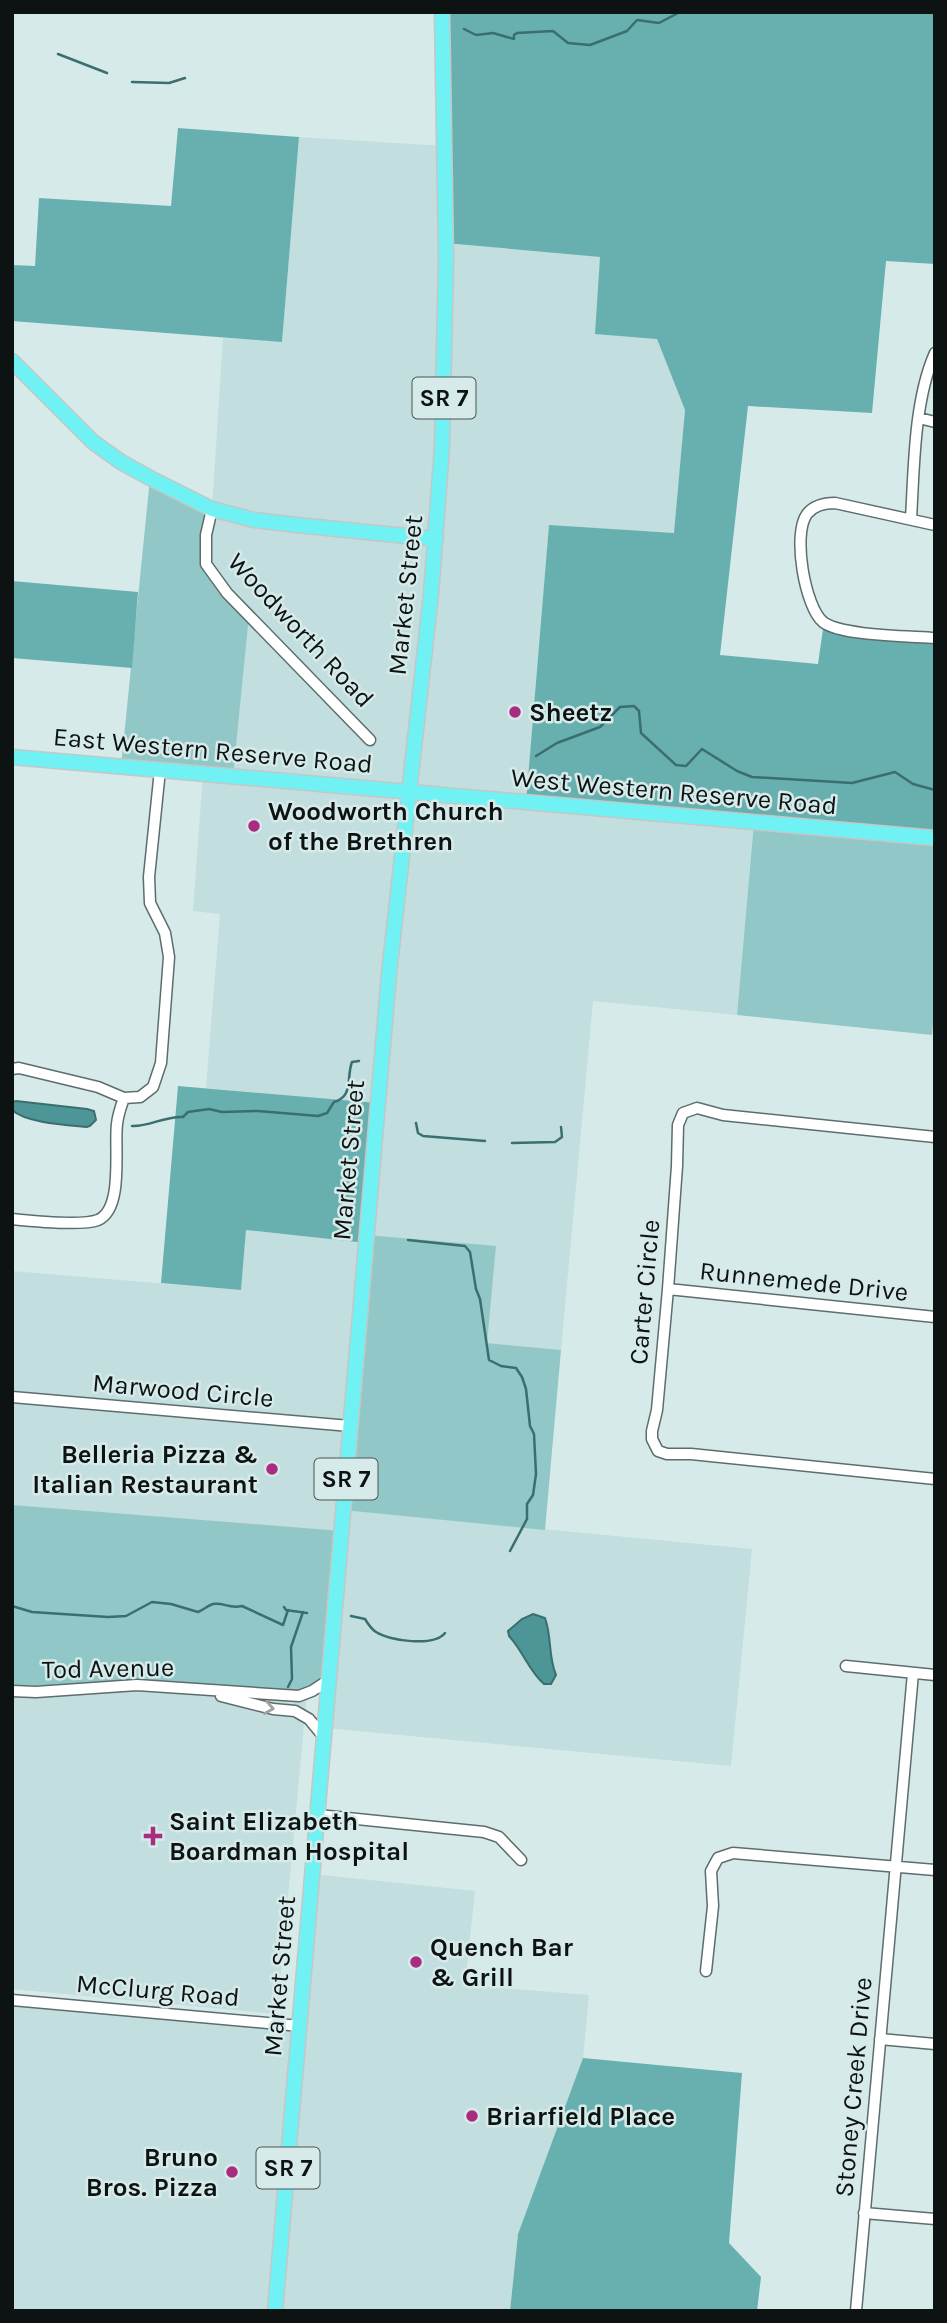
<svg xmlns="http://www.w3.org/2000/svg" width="947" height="2323" font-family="Karla,sans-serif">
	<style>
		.built { fill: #c2dede }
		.green { fill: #92c7c7 }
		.forest { fill: #68b0b0 }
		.water { fill: #4d9596; stroke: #3a6e6f; stroke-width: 2 }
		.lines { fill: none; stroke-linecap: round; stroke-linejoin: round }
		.stream { stroke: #3a6e6f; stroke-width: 2.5 }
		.minor-casing { stroke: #5c6d6c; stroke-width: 13 }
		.major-casing { stroke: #c5c6c6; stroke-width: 17 }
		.minor { stroke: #fff; stroke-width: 10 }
		.major { stroke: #70f2f4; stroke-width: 14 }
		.oneway { stroke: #9ea1a1 }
		.poi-dot { fill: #a82c80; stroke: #d7eaea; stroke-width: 2.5 }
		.labels { text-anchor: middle; stroke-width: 5; stroke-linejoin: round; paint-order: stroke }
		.shield { fill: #d7eaea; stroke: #4a5454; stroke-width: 2 }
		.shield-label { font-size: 24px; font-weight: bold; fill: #0d1313 }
		.street-label { font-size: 26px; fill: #0d1313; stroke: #d7eaea }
		.poi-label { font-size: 26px; font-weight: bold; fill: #0d1313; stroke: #d7eaea; text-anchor: start }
	</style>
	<rect width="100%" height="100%" fill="#d7eaea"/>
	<!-- built -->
	<path class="built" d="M 299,137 L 444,146 L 445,243 L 600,257 L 657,339 L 685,410 L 675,533 L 549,526 L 527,803 L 754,822 L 737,1015 L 593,1001 L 561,1350 L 487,1343 L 366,1235 L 377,1104 L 206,1088 L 220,914 L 193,911 L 203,774 L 206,564 L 212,509 L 223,338 L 282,341 Z
		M 246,1230 L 366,1243 L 343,1510 L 752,1549 L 731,1766 L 325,1728 L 341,1531 L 308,1683 L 277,2014 L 12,1989 L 12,1271 L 241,1290 Z
		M 313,1874 L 475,1891 L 465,1985 L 589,1995 L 583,2058 L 518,2234 L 510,2311 L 429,2311 L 405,2309 L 404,2311 L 12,2311 L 12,2000 L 299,2026 Z"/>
	<!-- green -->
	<path class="green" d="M 150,478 L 212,509 L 206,564 L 249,615 L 233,776 L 121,767 Z
		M 754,822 L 935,838 L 935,1001 L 932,1035 L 737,1015 Z
		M 366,1235 L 496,1246 L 487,1343 L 561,1350 L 545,1530 L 343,1510 Z
		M 12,1505 L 341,1531 L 329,1680 L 297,1693 L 71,1685 L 12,1686 Z"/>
	<!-- forest -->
	<path class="forest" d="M 442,12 L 935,12 L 935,264 L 886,261 L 872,413 L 748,406 L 720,655 L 818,664 L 824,622 L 935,638 L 935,838 L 526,803 L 549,525 L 674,533 L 685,410 L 657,339 L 595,334 L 600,257 L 445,243 Z
		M 178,128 L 299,137 L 282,342 L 12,321 L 12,265 L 35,266 L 39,198 L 171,206 Z
		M 12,581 L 138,592 L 132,668 L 12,658 Z
		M 178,1086 L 377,1103 L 366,1243 L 246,1230 L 241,1290 L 161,1283 Z
		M 583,2058 L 742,2073 L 729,2243 L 761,2277 L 757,2311 L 510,2311 L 518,2234 Z"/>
	<!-- water -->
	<path class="water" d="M 16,1101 L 87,1109 L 94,1111 L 96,1120 L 90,1126 L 87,1127 C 67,1125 26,1123 12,1110 L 12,1102 Z
		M 533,1614 L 545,1618 C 552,1637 548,1656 556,1675 L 551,1684 L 544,1684 C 529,1671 523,1651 509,1636 L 508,1631 L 522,1619 Z"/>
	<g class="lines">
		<!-- stream -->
		<path class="stream" d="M 464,29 L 476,35 L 493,33 L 514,39 L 514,35 L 517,33 L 553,31 L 568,43 L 590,45 L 627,31 L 637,20 L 659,23 L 680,12
			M 58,54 L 107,73
			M 132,82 L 169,83 L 185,78
			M 536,756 L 557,743 L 600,727 L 620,707 L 634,706 L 639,711 L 641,733 L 676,765 L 686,766 L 702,749 L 737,771 L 752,777 L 852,783 L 895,772 L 913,784 L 935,790
			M 416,1123 L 418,1133 L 423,1136 L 485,1141
			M 132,1126 C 149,1127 164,1116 183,1117 L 188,1112 L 209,1109 L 222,1112 L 258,1111 L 318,1116 L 327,1113 L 334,1102 C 354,1096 346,1078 352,1062 L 359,1061
			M 512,1143 L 555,1142 L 562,1137 L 561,1127
			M 408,1240 L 465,1246 L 470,1252 L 476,1289 L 480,1299 L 489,1360 L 501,1366 L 516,1368 L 522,1377 L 526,1389 L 530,1426 L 534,1434 L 536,1474 L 533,1495 L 527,1504 L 527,1519 L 510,1551
			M 12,1606 L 32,1612 L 108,1617 L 126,1616 L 152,1602 L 171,1604 L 198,1612 C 203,1610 209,1605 213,1604 C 224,1602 228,1609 242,1606 L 283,1625 L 288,1610
			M 284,1607 L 286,1610 L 307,1613
			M 351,1616 L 365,1619 C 368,1624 371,1629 376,1632 C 390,1641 434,1647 445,1633
			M 288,1687 L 292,1679 L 291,1647 L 303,1612"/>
		<defs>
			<path id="minor" d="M 919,418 L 935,422
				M 212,509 L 206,535 L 206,564 L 227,593 L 370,740
				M 911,519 C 914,468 914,400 935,353
				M 935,525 L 835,503 C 824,503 814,505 807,514 C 792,534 805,607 823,622 C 841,636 910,636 935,638
				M 12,1069 L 19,1068 L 98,1087 L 124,1098 L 140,1097 L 153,1087 L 161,1063 L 169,957 L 165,933 L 150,903 L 149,877 L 160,770
				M 935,1137 L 723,1115 L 697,1108 L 683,1113 L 678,1125 L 677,1166 L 668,1289 L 657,1410 L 652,1431 L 652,1439 L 658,1451 L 667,1454 L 691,1454 L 935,1479
				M 12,1219 C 31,1221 82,1226 98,1220 C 124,1209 114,1147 117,1124 C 118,1115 121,1106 124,1098
				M 668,1289 L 935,1317
				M 12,1397 L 350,1426
				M 846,1666 L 935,1675
				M 12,1691 L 36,1692 L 137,1685 L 299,1696 L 312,1691 L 329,1680
				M 221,1696 L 273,1709 L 295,1711 L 309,1719 L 324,1737
				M 318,1815 L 484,1832 L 499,1837 L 521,1860
				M 706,1971 L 713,1906 L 711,1871 L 718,1858 L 733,1853 L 935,1870
				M 12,2000 L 300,2026
				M 880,2039 L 935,2044
				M 864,2213 L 935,2219
				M 856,2311 L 913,1673"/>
			<path id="major" d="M 12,361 L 93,442 L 121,462 L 150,478 L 212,509 L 254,520 L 297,525 L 436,539
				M 12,757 L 935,838
				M 275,2311 L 389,974 L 431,594 L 442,447 L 446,258 L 442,12"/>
		</defs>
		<!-- minor casing -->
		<use href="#minor" class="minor-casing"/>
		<!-- major casing -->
		<use href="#major" class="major-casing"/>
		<!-- minor -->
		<use href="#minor" class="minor"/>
		<!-- major -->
		<use href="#major" class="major"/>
	</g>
	<!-- one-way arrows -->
	<defs><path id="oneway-chevron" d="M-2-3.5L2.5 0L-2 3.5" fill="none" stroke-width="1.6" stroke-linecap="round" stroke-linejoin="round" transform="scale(1.75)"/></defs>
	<use class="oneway" href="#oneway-chevron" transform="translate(269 1708) rotate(10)"/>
	<!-- markers -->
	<g class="poi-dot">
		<circle cx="515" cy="712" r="7"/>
		<circle cx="254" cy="826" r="7"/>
		<circle cx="272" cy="1469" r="7"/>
		<path d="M149.5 1825.5h7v7h7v7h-7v7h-7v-7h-7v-7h7z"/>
		<circle cx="416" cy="1962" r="7"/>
		<circle cx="472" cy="2116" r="7"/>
		<circle cx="232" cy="2172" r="7"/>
	</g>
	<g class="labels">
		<!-- shield labels -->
		<g class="shield">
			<rect x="412.5" y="377.5" width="63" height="41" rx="5"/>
			<rect x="314.5" y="1458.5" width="63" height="41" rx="5"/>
			<rect x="256.5" y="2147.5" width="63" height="41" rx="5"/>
		</g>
		<g class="shield-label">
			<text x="444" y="406">SR 7</text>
			<text x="346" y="1487">SR 7</text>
			<text x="288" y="2176">SR 7</text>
		</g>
		<!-- street labels -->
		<g class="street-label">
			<text transform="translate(405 595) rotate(-84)" y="9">Market Street</text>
			<text transform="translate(301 630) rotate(47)" y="9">Woodworth Road</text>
			<text transform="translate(213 750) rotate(5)" y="9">East Western Reserve Road</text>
			<text transform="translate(674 791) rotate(5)" y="9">West Western Reserve Road</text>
			<text transform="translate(348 1160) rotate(-85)" y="9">Market Street</text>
			<text transform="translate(804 1281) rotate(6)" y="9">Runnemede Drive</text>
			<text transform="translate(644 1292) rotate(-85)" y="9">Carter Circle</text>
			<text transform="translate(183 1390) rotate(5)" y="9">Marwood Circle</text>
			<text transform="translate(108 1668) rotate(-1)" y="9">Tod Avenue</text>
			<text transform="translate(279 1976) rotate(-85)" y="9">Market Street</text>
			<text transform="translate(158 1990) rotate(5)" y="9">McClurg Road</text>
			<text transform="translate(853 2087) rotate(-85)" y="9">Stoney Creek Drive</text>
		</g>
		<!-- poi labels -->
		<g class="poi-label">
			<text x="529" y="721">Sheetz</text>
			<text x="268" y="820">Woodworth Church<tspan x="268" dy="30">of the Brethren</tspan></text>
			<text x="258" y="1463" text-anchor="end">Belleria Pizza &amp;<tspan x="258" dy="30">Italian Restaurant</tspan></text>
			<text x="169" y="1830">Saint Elizabeth<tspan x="169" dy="30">Boardman Hospital</tspan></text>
			<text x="430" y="1956">Quench Bar<tspan x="430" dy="30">&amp; Grill</tspan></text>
			<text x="486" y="2125">Briarfield Place</text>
			<text x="218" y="2166" text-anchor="end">Bruno<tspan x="218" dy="30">Bros. Pizza</tspan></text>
		</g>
	</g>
	<!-- border -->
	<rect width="947" height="2323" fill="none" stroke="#0d1313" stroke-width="28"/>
</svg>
